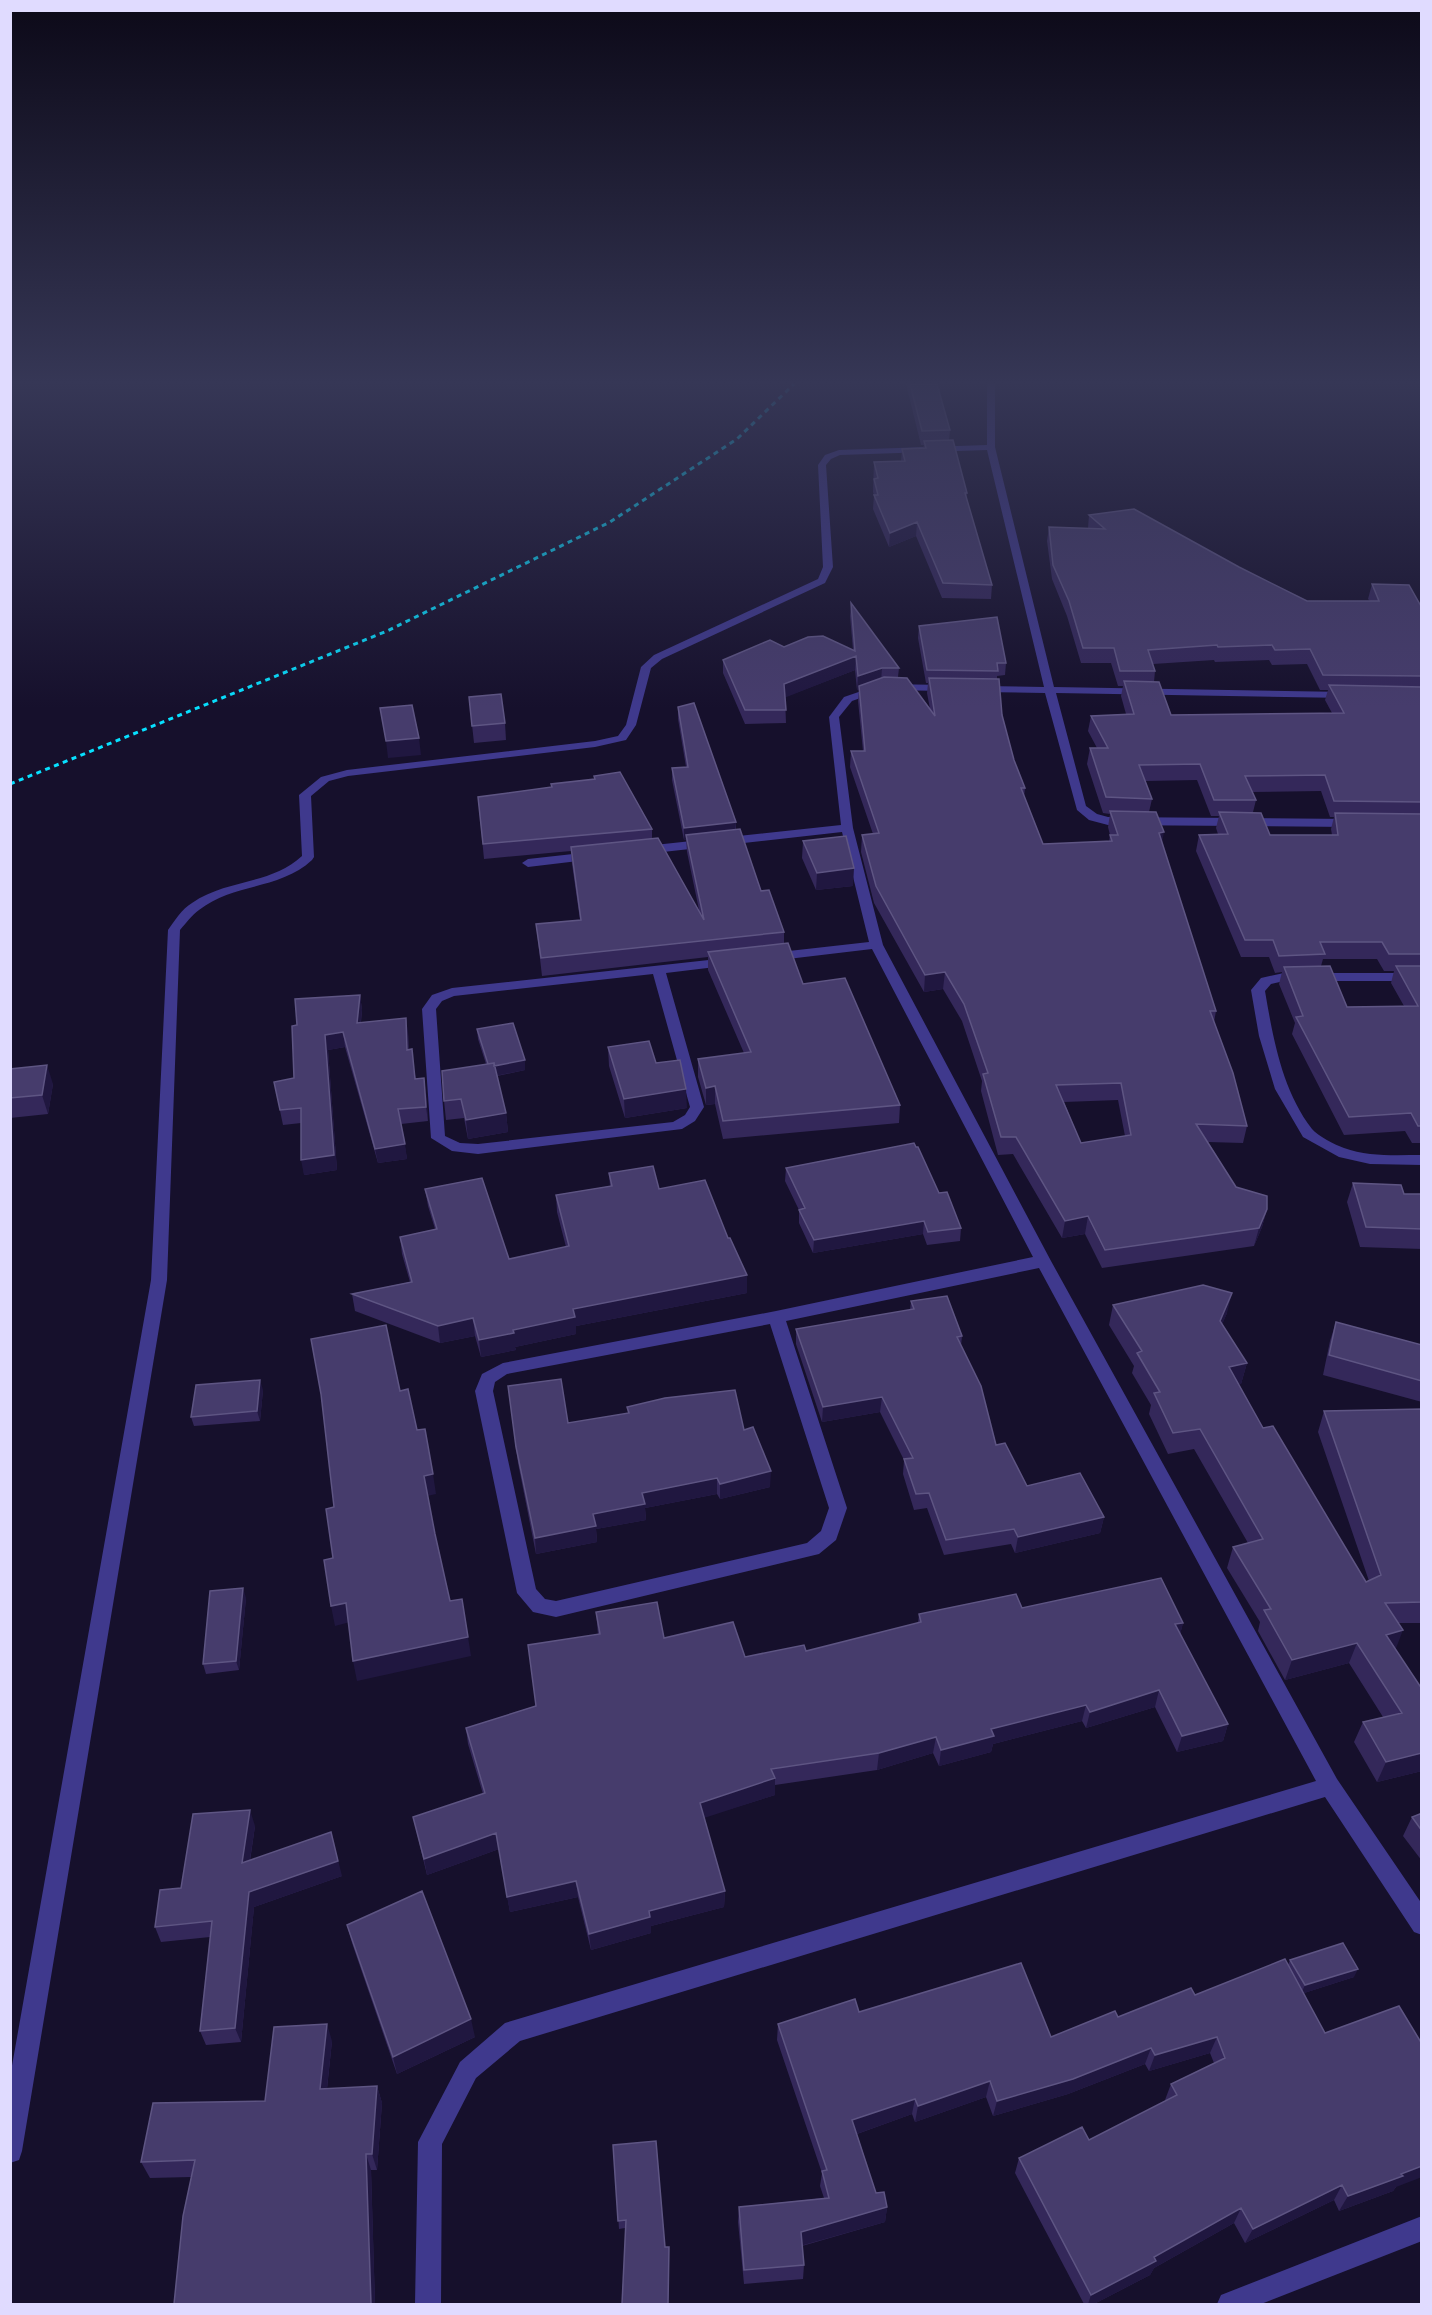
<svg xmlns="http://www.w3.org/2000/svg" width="1432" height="2315" font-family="'Fira Sans Condensed',sans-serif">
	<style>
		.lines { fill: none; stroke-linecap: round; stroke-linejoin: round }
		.street { fill: #3f398d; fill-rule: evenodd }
		.rail { stroke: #07e0ff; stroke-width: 3; stroke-dasharray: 5 4.5; stroke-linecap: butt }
		.wall { fill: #34285a; fill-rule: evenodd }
		.shaded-wall { fill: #201740 }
		.building { fill: #463c6c; stroke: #5e5583; stroke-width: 1.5; fill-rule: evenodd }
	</style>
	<rect width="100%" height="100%" fill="#16102c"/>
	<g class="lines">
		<!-- street -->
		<path class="street" d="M 987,384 L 995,384 L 995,447 L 1054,687 L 1347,692 L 1352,695 L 1347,698 L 1056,693 L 1086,806 L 1097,814 L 1108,817 L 1351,819 L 1357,823 L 1351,827 L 1108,825 L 1089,820 L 1077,810 L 1045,693 L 981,692 L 976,689 L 981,686 L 1044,687 L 987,450 L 840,455 L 831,459 L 826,465 L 833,567 L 825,583 L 662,659 L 651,668 L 636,725 L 626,740 L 595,747 L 348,776 L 329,781 L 311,796 L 314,857 L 312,860 C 280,890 233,883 199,910 C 192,915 186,923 180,930 L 167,1280 L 22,2151 L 19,2160 L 10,2163 L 10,2077 L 151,1280 L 168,930 C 175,920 182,909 192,903 C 226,879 271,885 302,856 L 299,795 L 321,777 L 347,770 L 595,741 L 618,736 L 626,725 L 641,667 L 654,655 L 818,579 L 823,567 L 818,465 L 825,455 L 839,450 L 987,445 Z
			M 882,684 L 948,685 L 953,688 L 948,691 L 883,690 L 852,701 L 839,717 L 853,828 L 883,945 L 1051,1261 L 1337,1779 L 1422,1904 L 1422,1935 L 1414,1932 L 1325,1797 L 520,2041 L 476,2078 L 442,2144 L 441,2304 L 415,2304 L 418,2142 L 460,2062 L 505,2023 L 1316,1781 L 1039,1268 L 786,1321 L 847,1508 L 836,1540 L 819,1554 L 556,1617 L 533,1612 L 517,1593 L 475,1391 L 482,1374 L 503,1363 L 776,1311 L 1033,1257 L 872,949 L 771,961 L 764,957 L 771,953 L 869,942 L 842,832 L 645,854 L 639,850 L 645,846 L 841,825 L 829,717 L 844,697 ZM 770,1324 L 829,1508 L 821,1531 L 807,1543 L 556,1601 L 545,1599 L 536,1589 L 493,1391 L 495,1382 L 507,1374 Z
			M 591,852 L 597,856 L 595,859 L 528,867 L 522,863 L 528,859 Z
			M 727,958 L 734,962 L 732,965 L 666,973 L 704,1107 L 695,1121 L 682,1129 L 478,1154 L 452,1151 L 431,1138 L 422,1009 L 432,995 L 452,988 ZM 653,974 L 690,1107 L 685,1115 L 673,1122 L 478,1144 L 460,1143 L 445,1136 L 436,1009 L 442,1001 L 454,996 Z
			M 1284,973 L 1422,973 L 1422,981 L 1284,981 L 1271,984 L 1265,991 C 1273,1038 1282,1090 1312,1129 C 1318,1136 1335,1145 1344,1148 C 1368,1157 1396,1155 1422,1155 L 1422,1165 L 1370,1164 L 1339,1157 L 1303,1137 L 1275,1089 L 1259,1036 L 1251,990 L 1261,978 Z
			M 1422,2216 L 1422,2241 L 1261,2304 L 1217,2304 L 1221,2295 Z"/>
		<!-- rail -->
		<path class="rail" d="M 10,784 L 387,631 L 610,522 L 737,439 L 794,384"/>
	</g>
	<!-- wall -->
	<path class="wall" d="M 906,384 L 937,384 L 950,430 L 949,440 L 967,493 L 966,499 L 992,585 L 991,599 L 942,598 L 916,536 L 889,547 L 873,509 L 874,495 L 873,492 L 874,462 L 901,461 L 902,449 L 923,448 L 924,445 L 921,445 Z
		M 1089,515 L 1239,567 L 1307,601 L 1370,601 L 1368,599 L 1372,584 L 1422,608 L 1422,1143 L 1412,1143 L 1405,1131 L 1344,1135 L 1292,1034 L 1295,1023 L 1279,984 L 1282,972 L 1275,973 L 1269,957 L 1241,957 L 1196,851 L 1199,835 L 1218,834 L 1216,828 L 1219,816 L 1211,816 L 1197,780 L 1145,781 L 1152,799 L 1149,812 L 1162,843 L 1216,1011 L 1214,1022 L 1247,1126 L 1243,1143 L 1208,1142 L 1236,1187 L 1267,1209 L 1262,1227 L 1254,1246 L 1102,1268 L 1085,1234 L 1062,1238 L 1013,1154 L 998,1155 L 981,1091 L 982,1081 L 962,1021 L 943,989 L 924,992 L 874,903 L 861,852 L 862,835 L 873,834 L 850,767 L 851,751 L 863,751 L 858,701 L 859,690 L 857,690 L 855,670 L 785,697 L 786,723 L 745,724 L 723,673 L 723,660 L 784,647 L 853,650 L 850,616 L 851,603 L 899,668 L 898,677 L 930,709 L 927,693 L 928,683 L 926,683 L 918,638 L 919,626 L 1006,663 L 1005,675 L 997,676 L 997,679 L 1002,715 L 1014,760 L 1025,788 L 1024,797 L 1043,844 L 1109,842 L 1110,835 L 1108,827 L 1110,814 L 1103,813 L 1087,764 L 1090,748 L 1097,748 L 1088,731 L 1091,716 L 1126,714 L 1121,696 L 1123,686 L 1118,686 L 1111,663 L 1081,663 L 1067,616 L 1052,579 L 1047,541 L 1049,527 L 1088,528 ZM 1214,660 L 1215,662 L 1269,660 L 1272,665 L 1307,664 L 1320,690 L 1328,690 L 1325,700 L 1332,713 L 1171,715 L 1154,682 L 1155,671 L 1153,664 ZM 1321,791 L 1330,817 L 1334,817 L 1331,829 L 1332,835 L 1270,835 L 1253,812 L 1256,800 L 1252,792 ZM 1323,959 L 1377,959 L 1384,971 L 1394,971 L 1391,983 L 1404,1006 L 1347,1007 L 1321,966 ZM 1118,1100 L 1125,1136 L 1081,1143 L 1064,1102 Z
		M 469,697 L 505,723 L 506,740 L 474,743 Z
		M 678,707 L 736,822 L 736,829 L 761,891 L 784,932 L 784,944 L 803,984 L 900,1105 L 899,1123 L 723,1139 L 715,1104 L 706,1105 L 698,1077 L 698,1059 L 744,1053 L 708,970 L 708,957 L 542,976 L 536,924 L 580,920 L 572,864 L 571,851 L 484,859 L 478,797 L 551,787 L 551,784 L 594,780 L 594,776 L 652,829 L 652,838 L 699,910 L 687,852 L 686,840 L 684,840 L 672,780 L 672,768 L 686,767 L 678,719 Z
		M 803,841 L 853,886 L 816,890 L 802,858 Z
		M 360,995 L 362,1010 L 361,1022 L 408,1032 L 409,1050 L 416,1079 L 426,1093 L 428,1121 L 401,1124 L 407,1159 L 378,1163 L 345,1047 L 328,1050 L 337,1170 L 304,1175 L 301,1123 L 283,1125 L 274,1082 L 294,1078 L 297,1025 Z
		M 477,1029 L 525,1060 L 525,1070 L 497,1076 L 506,1113 L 508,1132 L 468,1139 L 464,1118 L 446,1120 L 444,1101 L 486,1064 L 478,1039 Z
		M 608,1047 L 656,1063 L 687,1108 L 625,1118 L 609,1066 Z
		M 10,1069 L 53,1084 L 48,1114 L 10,1118 Z
		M 786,1168 L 939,1193 L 961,1228 L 960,1241 L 927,1245 L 923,1234 L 813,1253 L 799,1223 L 799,1210 L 785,1181 Z
		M 609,1173 L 659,1189 L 728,1238 L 747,1275 L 747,1293 L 576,1326 L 576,1334 L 515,1347 L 516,1350 L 481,1357 L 475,1336 L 440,1343 L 355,1311 L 352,1294 L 410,1282 L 402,1254 L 400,1237 L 435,1229 L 428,1206 L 425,1189 L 509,1259 L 566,1247 L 557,1212 L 556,1195 L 610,1186 Z
		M 1353,1183 L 1404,1194 L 1422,1194 L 1422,1249 L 1360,1247 L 1347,1202 Z
		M 911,1301 L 962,1336 L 961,1346 L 996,1445 L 1027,1486 L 1104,1517 L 1100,1533 L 1015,1553 L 1011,1544 L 944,1555 L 927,1508 L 914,1510 L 903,1474 L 904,1460 L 880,1412 L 822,1422 L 796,1344 L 796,1329 L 910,1310 Z
		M 1113,1305 L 1227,1313 L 1222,1324 L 1247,1363 L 1241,1384 L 1238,1384 L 1263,1428 L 1366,1582 L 1369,1581 L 1318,1432 L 1324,1411 L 1422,1409 L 1422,1623 L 1398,1623 L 1395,1649 L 1422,1689 L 1422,1771 L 1377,1782 L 1354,1742 L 1363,1722 L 1383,1717 L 1349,1663 L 1285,1680 L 1258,1631 L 1260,1622 L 1227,1568 L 1233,1547 L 1248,1543 L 1194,1449 L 1168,1454 L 1149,1414 L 1151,1405 L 1132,1373 L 1134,1366 L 1109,1325 Z
		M 1336,1322 L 1422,1345 L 1422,1402 L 1323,1375 L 1330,1341 Z
		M 508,1386 L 568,1423 L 628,1414 L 627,1407 L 744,1430 L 770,1487 L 720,1499 L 717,1494 L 645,1508 L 646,1520 L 596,1529 L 597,1542 L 536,1554 L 518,1463 Z
		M 263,1390 L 260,1421 L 194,1426 L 191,1417 Z
		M 246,1598 L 239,1670 L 206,1674 L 203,1664 Z
		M 1022,1608 L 1183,1623 L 1180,1634 L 1228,1724 L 1223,1741 L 1177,1752 L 1155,1707 L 1086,1728 L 1082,1721 L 993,1744 L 991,1752 L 939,1766 L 933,1753 L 877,1770 L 775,1785 L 775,1795 L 704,1817 L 725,1891 L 724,1907 L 651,1926 L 651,1933 L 591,1950 L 578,1897 L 510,1912 L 499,1849 L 427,1875 L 413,1817 L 483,1794 L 468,1744 L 466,1728 L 535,1706 L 598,1635 L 596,1612 L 664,1638 L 745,1657 L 806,1651 L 918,1623 L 919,1614 Z
		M 1422,1813 L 1422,1861 L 1403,1836 L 1412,1817 Z
		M 255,1826 L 250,1861 L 342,1876 L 254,1907 L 241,2042 L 206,2045 L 200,2031 L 210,1937 L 161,1942 L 155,1927 L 181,1888 Z
		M 347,1925 L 475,2037 L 397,2074 L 352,1943 Z
		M 1290,1960 L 1354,1977 L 1304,1993 L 1396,2187 L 1393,2191 L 1339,2211 L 1334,2200 L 1245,2243 L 1234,2223 L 1154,2268 L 1150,2275 L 1094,2304 L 1084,2304 L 1015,2173 L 1019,2158 L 1089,2140 L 1166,2101 L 1165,2100 L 1171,2084 L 1214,2063 L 1210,2053 L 1149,2071 L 1145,2064 L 1068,2094 L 993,2116 L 986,2097 L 915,2122 L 912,2114 L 857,2134 L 876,2193 L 887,2207 L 885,2222 L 802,2246 L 804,2265 L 803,2279 L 744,2284 L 738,2222 L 739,2207 L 824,2198 L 820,2186 L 822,2173 L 777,2040 L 778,2024 L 859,2012 L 1051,2037 L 1195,1995 L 1288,1965 Z
		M 332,2041 L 327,2089 L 377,2086 L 382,2103 L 377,2170 L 371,2170 L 375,2304 L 174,2304 L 191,2177 L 150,2178 L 141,2162 L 265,2101 Z
		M 613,2145 L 665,2247 L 669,2247 L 669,2255 L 625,2228 L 619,2229 Z"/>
	<!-- shaded-wall -->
	<path class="shaded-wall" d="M 917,522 L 916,536 L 889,547 L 890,533 Z
		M 856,656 L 855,670 L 784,698 L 784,684 Z
		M 882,668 L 881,682 L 859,686 L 859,690 L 857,690 L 858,676 Z
		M 419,738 L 421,755 L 388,758 L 386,741 Z
		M 736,822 L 735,834 L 686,835 L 686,840 L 684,840 L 684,828 Z
		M 1164,832 L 1161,848 L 1159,833 Z
		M 854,868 L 853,886 L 816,890 L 817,873 Z
		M 945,972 L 943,989 L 924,992 L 925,975 Z
		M 360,995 L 362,1010 L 359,1037 L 357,1023 Z
		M 406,1018 L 408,1032 L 409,1065 L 407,1050 Z
		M 343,1032 L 345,1047 L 328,1050 L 337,1170 L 304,1175 L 301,1160 L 325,1035 Z
		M 525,1060 L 525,1070 L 490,1077 L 489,1067 Z
		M 47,1065 L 53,1084 L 48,1114 L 42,1095 Z
		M 424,1078 L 426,1093 L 428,1121 L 426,1107 Z
		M 715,1086 L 715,1104 L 706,1105 L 706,1088 Z
		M 686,1089 L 687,1108 L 625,1118 L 624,1099 Z
		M 506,1113 L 508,1132 L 468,1139 L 466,1120 Z
		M 405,1144 L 407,1159 L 378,1163 L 375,1149 Z
		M 1267,1209 L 1262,1227 L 1254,1246 L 1259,1228 Z
		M 1088,1216 L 1085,1234 L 1062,1238 L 1065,1221 Z
		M 924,1221 L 923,1234 L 813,1253 L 814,1240 Z
		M 747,1275 L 747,1293 L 576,1326 L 576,1334 L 515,1347 L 516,1350 L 481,1357 L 479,1340 L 573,1309 Z
		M 1232,1293 L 1227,1313 L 1215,1342 L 1220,1321 Z
		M 473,1318 L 475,1336 L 440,1343 L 438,1326 Z
		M 1247,1363 L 1241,1384 L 1223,1387 L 1229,1367 Z
		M 260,1380 L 263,1390 L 260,1421 L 257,1411 Z
		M 882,1397 L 880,1412 L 822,1422 L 823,1407 Z
		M 771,1471 L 770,1487 L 720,1499 L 720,1484 Z
		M 433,1474 L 436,1494 L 427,1496 L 424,1476 Z
		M 717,1478 L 717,1494 L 645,1508 L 646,1520 L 596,1529 L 597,1542 L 536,1554 L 535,1538 L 642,1493 Z
		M 1104,1517 L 1100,1533 L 1015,1553 L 1018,1537 Z
		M 243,1588 L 246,1598 L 239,1670 L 236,1661 Z
		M 346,1603 L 350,1622 L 335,1626 L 331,1606 Z
		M 1183,1623 L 1179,1639 L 1175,1624 Z
		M 1403,1630 L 1395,1651 L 1386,1635 Z
		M 468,1637 L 471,1656 L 357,1681 L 353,1661 Z
		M 1357,1643 L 1349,1663 L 1285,1680 L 1292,1660 Z
		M 1159,1690 L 1155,1707 L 1086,1728 L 1090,1712 Z
		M 1086,1705 L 1082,1721 L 993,1744 L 991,1752 L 939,1766 L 941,1750 L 991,1729 Z
		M 1228,1724 L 1223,1741 L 1177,1752 L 1182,1736 Z
		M 936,1737 L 933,1753 L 877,1770 L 879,1753 Z
		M 1422,1753 L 1422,1771 L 1377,1782 L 1386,1762 Z
		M 775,1778 L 775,1795 L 701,1819 L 700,1803 Z
		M 250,1810 L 255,1826 L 247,1879 L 242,1863 Z
		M 331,1832 L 342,1876 L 254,1907 L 241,2042 L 235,2028 L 249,1892 Z
		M 496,1833 L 499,1849 L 427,1875 L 424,1859 Z
		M 576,1881 L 578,1897 L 510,1912 L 507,1897 Z
		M 725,1891 L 724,1907 L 651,1926 L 651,1933 L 591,1950 L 589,1934 L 649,1911 Z
		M 1358,1969 L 1354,1977 L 1301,1994 L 1305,1985 Z
		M 471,2019 L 475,2037 L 397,2074 L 393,2057 Z
		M 327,2024 L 332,2041 L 325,2106 L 320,2089 Z
		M 1217,2037 L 1210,2053 L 1149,2071 L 1155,2055 Z
		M 1151,2048 L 1145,2064 L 1068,2094 L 993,2116 L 997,2101 Z
		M 990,2081 L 986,2097 L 915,2122 L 918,2106 Z
		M 377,2086 L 382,2103 L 377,2170 L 372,2154 Z
		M 915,2099 L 912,2114 L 851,2136 L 852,2120 Z
		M 366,2154 L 371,2170 L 375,2304 L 371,2304 Z
		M 1422,2166 L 1422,2177 L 1396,2187 L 1393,2191 L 1339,2211 L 1348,2196 Z
		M 1342,2185 L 1334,2200 L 1245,2243 L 1253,2229 Z
		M 887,2207 L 885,2222 L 800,2246 L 801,2232 Z
		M 1241,2208 L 1234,2223 L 1154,2268 L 1150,2275 L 1094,2304 L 1088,2304 L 1091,2295 L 1154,2257 Z"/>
	<!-- building -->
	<path class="building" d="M 910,384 L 937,384 L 950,430 L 922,431 Z
		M 953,440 L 967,493 L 965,493 L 992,585 L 943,583 L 917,522 L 890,533 L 874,495 L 878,495 L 874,479 L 878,478 L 874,462 L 905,461 L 902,449 L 926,448 L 924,441 Z
		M 1134,509 L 1239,567 L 1307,601 L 1379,601 L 1372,584 L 1409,585 L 1422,608 L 1422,676 L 1323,675 L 1310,649 L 1275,650 L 1272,645 L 1218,647 L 1217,645 L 1148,650 L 1155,671 L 1120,671 L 1114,648 L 1083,648 L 1069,601 L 1053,565 L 1049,527 L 1105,529 L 1089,515 Z
		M 851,603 L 899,668 L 882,668 L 858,676 L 856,656 L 784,684 L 786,710 L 745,710 L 723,660 L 770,640 L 784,647 L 808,637 L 823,636 L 855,651 Z
		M 997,617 L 1006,663 L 997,663 L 998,671 L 927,670 L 919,626 Z
		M 884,677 L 907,678 L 935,716 L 929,678 L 999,679 L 1002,715 L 1014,760 L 1025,788 L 1021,788 L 1043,844 L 1112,841 L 1110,835 L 1118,835 L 1110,811 L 1156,812 L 1164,832 L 1159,833 L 1216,1011 L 1210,1011 L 1233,1073 L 1247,1126 L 1196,1124 L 1236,1187 L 1267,1196 L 1267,1209 L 1259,1228 L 1105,1250 L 1088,1216 L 1065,1221 L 1016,1137 L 1001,1137 L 983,1074 L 988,1073 L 964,1004 L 945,972 L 925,975 L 876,886 L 862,835 L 879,833 L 851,751 L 865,751 L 859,686 ZM 1121,1083 L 1131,1135 L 1081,1143 L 1056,1085 Z
		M 1124,681 L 1159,682 L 1171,715 L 1344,713 L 1329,685 L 1422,687 L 1422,802 L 1334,801 L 1325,775 L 1245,776 L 1256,800 L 1214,800 L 1200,764 L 1139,765 L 1152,799 L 1106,797 L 1090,748 L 1108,748 L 1091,716 L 1134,714 Z
		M 501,694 L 505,723 L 472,726 L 469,697 Z
		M 694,703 L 736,822 L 684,828 L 672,768 L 688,767 L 678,707 Z
		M 412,705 L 419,738 L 386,741 L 380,708 Z
		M 620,772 L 652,829 L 483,844 L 478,797 L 552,787 L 551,784 L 595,779 L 594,776 Z
		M 1219,812 L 1261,813 L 1270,835 L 1338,835 L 1335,813 L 1422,814 L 1422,954 L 1389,954 L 1382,942 L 1320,942 L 1325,954 L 1279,956 L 1273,940 L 1245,940 L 1199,835 L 1228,834 Z
		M 740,829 L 761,891 L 769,890 L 784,932 L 541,958 L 536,924 L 581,920 L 571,847 L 658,838 L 704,920 L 686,835 Z
		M 846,836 L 854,868 L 817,873 L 803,841 Z
		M 788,943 L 803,984 L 845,978 L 900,1105 L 723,1121 L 715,1086 L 706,1088 L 698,1059 L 751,1052 L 708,952 Z
		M 1330,966 L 1347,1007 L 1418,1006 L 1396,966 L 1422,966 L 1422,1126 L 1418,1126 L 1411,1113 L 1349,1117 L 1296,1017 L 1303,1016 L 1284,967 Z
		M 360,995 L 357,1023 L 406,1018 L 407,1050 L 412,1049 L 415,1079 L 424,1078 L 426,1107 L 398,1109 L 405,1144 L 375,1149 L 343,1032 L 325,1035 L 334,1155 L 301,1160 L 301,1108 L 280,1110 L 274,1082 L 294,1078 L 292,1026 L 297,1025 L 295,999 Z
		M 513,1023 L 525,1060 L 494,1066 L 494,1063 L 488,1064 L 477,1029 Z
		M 649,1041 L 656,1063 L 680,1060 L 686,1089 L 624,1099 L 608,1047 Z
		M 494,1063 L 506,1113 L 466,1120 L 461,1099 L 444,1101 L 442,1071 Z
		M 47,1065 L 42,1095 L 10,1098 L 10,1069 Z
		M 914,1143 L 916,1147 L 918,1147 L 939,1193 L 947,1192 L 961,1228 L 928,1232 L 924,1221 L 814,1240 L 799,1210 L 805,1208 L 786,1168 Z
		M 653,1166 L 659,1189 L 705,1180 L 728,1238 L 730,1238 L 747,1275 L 573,1309 L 575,1317 L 513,1330 L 514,1333 L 479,1340 L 473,1318 L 438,1326 L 352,1294 L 412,1282 L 400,1237 L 437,1229 L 425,1189 L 482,1178 L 509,1259 L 569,1246 L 556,1195 L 612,1186 L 609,1173 Z
		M 1353,1183 L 1401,1185 L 1404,1194 L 1422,1194 L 1422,1229 L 1366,1227 Z
		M 1203,1285 L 1232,1293 L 1220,1321 L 1247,1363 L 1229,1367 L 1263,1428 L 1273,1426 L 1366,1582 L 1381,1575 L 1324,1411 L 1422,1409 L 1422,1602 L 1385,1603 L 1403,1630 L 1386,1635 L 1422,1689 L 1422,1753 L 1386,1762 L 1363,1722 L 1402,1713 L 1357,1643 L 1292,1660 L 1264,1610 L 1271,1609 L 1233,1547 L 1263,1539 L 1200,1429 L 1173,1433 L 1154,1393 L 1160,1392 L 1137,1353 L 1142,1351 L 1113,1305 Z
		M 947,1296 L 962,1336 L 957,1337 L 981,1386 L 996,1445 L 1005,1443 L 1027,1486 L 1080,1473 L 1104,1517 L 1018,1537 L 1014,1529 L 946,1540 L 929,1493 L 916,1494 L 904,1459 L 913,1458 L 882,1397 L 823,1407 L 796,1329 L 914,1309 L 911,1301 Z
		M 1336,1322 L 1422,1345 L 1422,1381 L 1329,1355 Z
		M 386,1325 L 400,1391 L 408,1389 L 417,1430 L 425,1429 L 433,1474 L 424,1476 L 435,1534 L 450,1601 L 462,1599 L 468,1637 L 353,1661 L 346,1603 L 331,1606 L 324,1560 L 333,1558 L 326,1509 L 334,1507 L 321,1394 L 311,1339 Z
		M 561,1379 L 568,1423 L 629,1413 L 627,1407 L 665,1398 L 735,1390 L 744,1430 L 753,1427 L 771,1471 L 720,1484 L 717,1478 L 642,1493 L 645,1504 L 593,1514 L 596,1526 L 535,1538 L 516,1447 L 508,1386 Z
		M 260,1380 L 257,1411 L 191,1417 L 196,1385 Z
		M 1161,1578 L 1183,1623 L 1175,1624 L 1228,1724 L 1182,1736 L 1159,1690 L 1090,1712 L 1086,1705 L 991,1729 L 994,1736 L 941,1750 L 936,1737 L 879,1753 L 771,1769 L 775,1778 L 700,1803 L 725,1891 L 649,1911 L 650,1917 L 589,1934 L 576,1881 L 507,1897 L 496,1833 L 424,1859 L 413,1817 L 485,1793 L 466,1728 L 536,1706 L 528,1645 L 600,1634 L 596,1612 L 657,1602 L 664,1638 L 733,1622 L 745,1657 L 804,1645 L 806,1651 L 921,1622 L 919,1614 L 1016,1594 L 1022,1608 Z
		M 243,1588 L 236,1661 L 203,1664 L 210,1591 Z
		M 250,1810 L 242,1863 L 331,1832 L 338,1861 L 249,1892 L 235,2028 L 200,2031 L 212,1921 L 155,1927 L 160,1890 L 181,1888 L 193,1814 Z
		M 1422,1813 L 1422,1831 L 1412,1817 Z
		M 422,1891 L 471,2019 L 393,2057 L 347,1925 Z
		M 1343,1943 L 1358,1969 L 1305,1985 L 1290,1960 Z
		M 1285,1959 L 1325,2033 L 1399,2006 L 1422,2044 L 1422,2166 L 1401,2174 L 1403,2176 L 1348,2196 L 1342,2185 L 1253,2229 L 1241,2208 L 1154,2257 L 1156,2261 L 1091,2295 L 1019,2158 L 1082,2127 L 1089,2140 L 1177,2095 L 1171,2084 L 1225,2058 L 1217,2037 L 1155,2055 L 1151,2048 L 1073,2079 L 997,2101 L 990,2081 L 918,2106 L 915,2099 L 852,2120 L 876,2193 L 884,2192 L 887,2207 L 801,2232 L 804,2265 L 744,2270 L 739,2207 L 829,2198 L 822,2171 L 827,2170 L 778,2024 L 855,1999 L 859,2012 L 1021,1963 L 1051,2037 L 1115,2011 L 1118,2017 L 1191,1988 L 1195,1995 Z
		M 327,2024 L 320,2089 L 377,2086 L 372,2154 L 366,2154 L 371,2304 L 174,2304 L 183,2216 L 195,2160 L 141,2162 L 153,2103 L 265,2101 L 274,2027 Z
		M 656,2141 L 665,2247 L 669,2247 L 668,2304 L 622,2304 L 626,2220 L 618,2221 L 613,2145 Z"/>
	<!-- sky -->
	<linearGradient id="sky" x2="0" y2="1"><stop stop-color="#0c0918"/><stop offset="0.54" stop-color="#363756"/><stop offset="1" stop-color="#363756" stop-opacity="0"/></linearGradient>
	<rect width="1432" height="708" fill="url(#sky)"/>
	<!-- border -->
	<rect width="1432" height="2315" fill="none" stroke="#e0dbff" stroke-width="24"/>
</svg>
